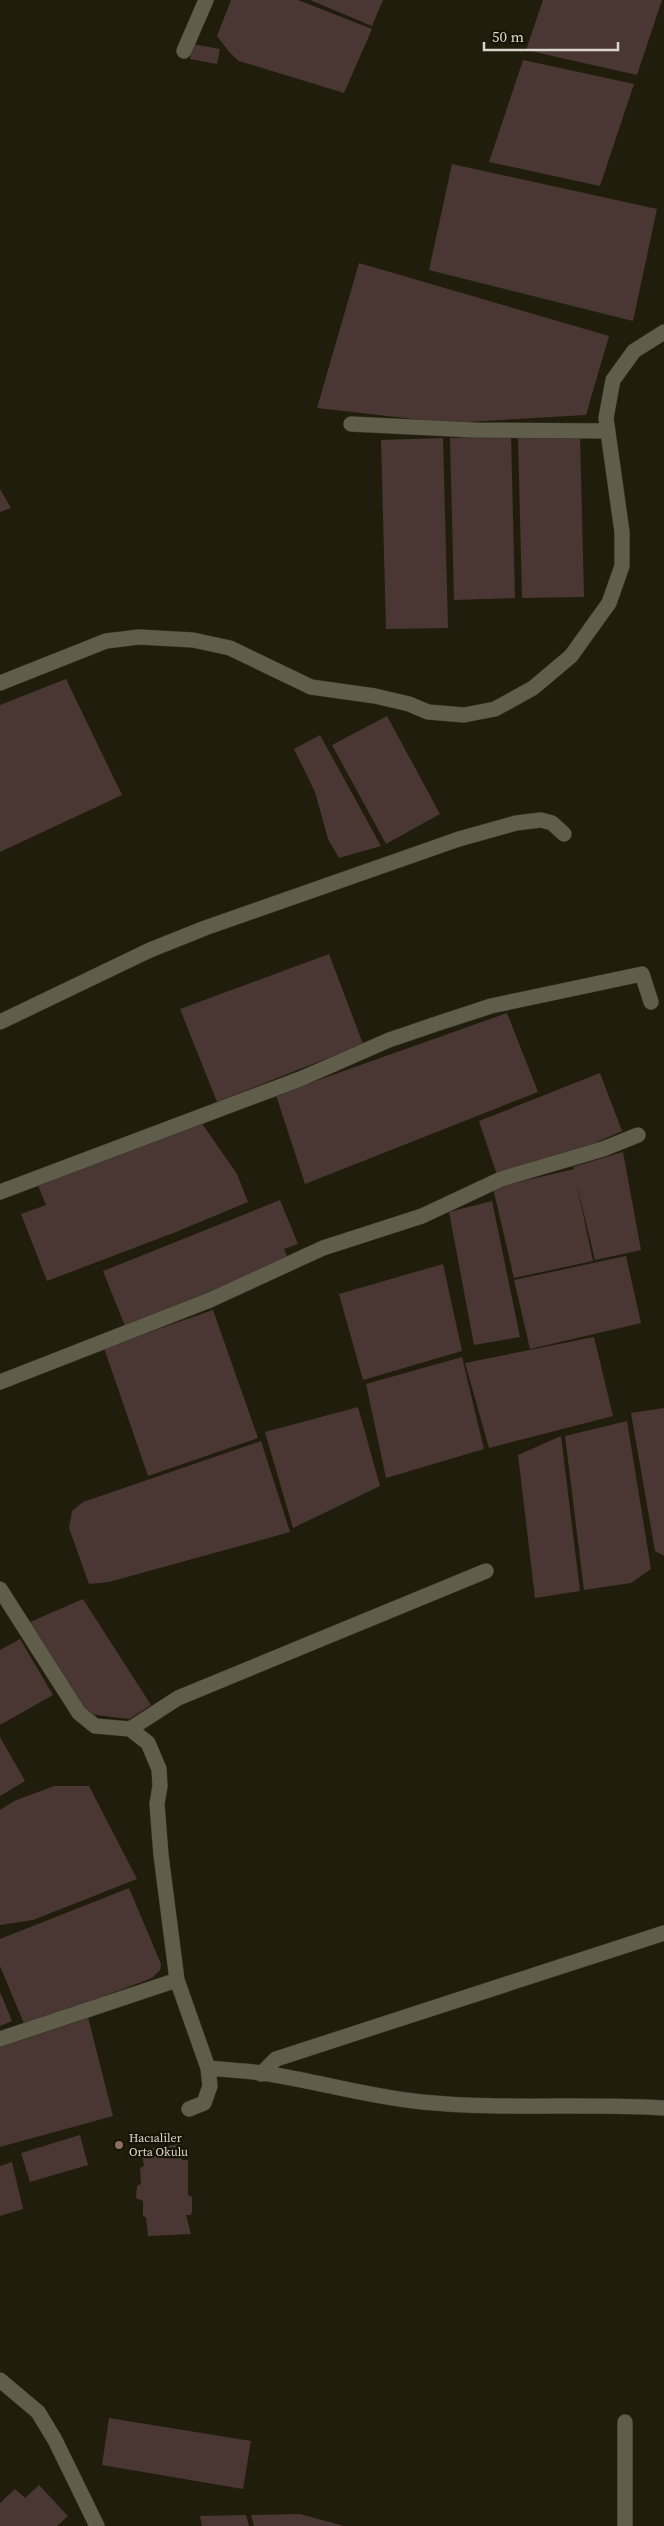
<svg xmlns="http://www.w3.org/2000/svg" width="664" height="2526" font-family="'Source Serif 4',serif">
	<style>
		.building { fill: #4a3733 }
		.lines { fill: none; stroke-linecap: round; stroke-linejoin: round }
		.minor-casing { stroke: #38352d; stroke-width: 16 }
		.minor { stroke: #615d4b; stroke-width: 15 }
		.education-dot { fill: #8d6e63; stroke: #171405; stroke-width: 2 }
		.labels { text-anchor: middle; stroke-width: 4.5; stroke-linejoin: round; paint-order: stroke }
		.poi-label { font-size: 12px; fill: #d9d7cd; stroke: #171405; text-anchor: start }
	</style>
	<rect width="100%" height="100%" fill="#201d0d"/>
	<!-- building -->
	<path class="building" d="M 231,0 L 298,0 L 372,29 L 344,93 L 239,61 L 230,53 L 217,36 Z
		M 310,0 L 383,0 L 372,26 Z
		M 543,0 L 662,0 L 637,75 L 526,50 Z
		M 193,44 L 220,49 L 217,64 L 190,59 Z
		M 523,60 L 634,84 L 600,186 L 489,162 Z
		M 452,164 L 657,209 L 633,321 L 429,270 Z
		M 359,263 L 609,336 L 586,415 L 449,423 L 317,408 Z
		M 580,435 L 584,597 L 522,598 L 518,436 Z
		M 511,436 L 515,598 L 454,600 L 450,438 Z
		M 443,438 L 448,628 L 386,629 L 381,440 Z
		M 0,489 L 11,508 L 0,512 Z
		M 66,679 L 122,795 L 0,852 L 0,705 Z
		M 387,716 L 440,814 L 386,844 L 332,745 Z
		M 320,735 L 381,846 L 339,858 L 328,839 L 315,792 L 294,749 Z
		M 329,954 L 363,1044 L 217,1102 L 180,1009 Z
		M 507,1013 L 538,1092 L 305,1184 L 276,1095 Z
		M 600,1073 L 622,1131 L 566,1156 L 497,1175 L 479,1121 Z
		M 201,1122 L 237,1174 L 248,1202 L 176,1232 L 47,1281 L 21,1214 L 46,1205 L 37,1183 Z
		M 623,1152 L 641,1250 L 595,1260 L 576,1181 L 593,1261 L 514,1278 L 493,1188 L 574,1169 L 573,1167 Z
		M 280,1200 L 298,1244 L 284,1249 L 289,1261 L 125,1326 L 103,1271 Z
		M 492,1201 L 520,1337 L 474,1345 L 449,1212 Z
		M 626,1256 L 641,1323 L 530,1349 L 514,1280 Z
		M 443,1264 L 462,1351 L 363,1380 L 339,1294 Z
		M 213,1310 L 258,1438 L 148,1476 L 104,1348 Z
		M 594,1337 L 613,1416 L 489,1448 L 465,1363 Z
		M 462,1357 L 484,1449 L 386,1478 L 366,1384 Z
		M 358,1407 L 380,1486 L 293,1528 L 265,1432 Z
		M 664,1408 L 664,1556 L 655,1551 L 631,1413 Z
		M 627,1421 L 651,1569 L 631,1583 L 584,1590 L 565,1436 Z
		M 561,1436 L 580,1591 L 535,1598 L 518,1455 Z
		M 261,1441 L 290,1532 L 109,1582 L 89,1584 L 69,1528 L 72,1511 L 83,1502 Z
		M 83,1599 L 151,1705 L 129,1719 L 88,1714 L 30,1622 Z
		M 20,1639 L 53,1695 L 0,1725 L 0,1650 Z
		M 0,1737 L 25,1781 L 0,1796 Z
		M 54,1786 L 89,1786 L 137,1879 L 33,1920 L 0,1925 L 0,1810 L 14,1801 Z
		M 129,1888 L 161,1964 L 160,1970 L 152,1978 L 25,2026 L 0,1966 L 0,1939 Z
		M 0,1992 L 12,2021 L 0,2026 Z
		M 88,2017 L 113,2116 L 0,2147 L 0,2044 Z
		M 80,2135 L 88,2165 L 30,2182 L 21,2153 Z
		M 181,2144 L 182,2160 L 188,2160 L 188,2195 L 192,2197 L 192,2212 L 191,2215 L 186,2215 L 191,2234 L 148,2236 L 146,2217 L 143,2216 L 143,2201 L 136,2198 L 137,2186 L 141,2184 L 140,2168 L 144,2166 L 141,2150 Z
		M 12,2162 L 23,2209 L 0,2216 L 0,2166 Z
		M 109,2418 L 251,2441 L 243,2489 L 102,2465 Z
		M 39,2485 L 68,2516 L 57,2526 L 0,2526 L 0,2503 L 15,2489 L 25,2498 Z
		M 300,2514 L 344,2526 L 254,2526 L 251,2515 Z
		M 246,2515 L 249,2526 L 202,2526 L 200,2516 Z"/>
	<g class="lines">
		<defs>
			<path id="minor" d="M 184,51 L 206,0
				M 351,424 L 474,430 L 608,431
				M 0,683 L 106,641 L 139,637 L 193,640 L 230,648 L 311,687 L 375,696 L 409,704 L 428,712 L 464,715 L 495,709 L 533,688 L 571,656 L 609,603 L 622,566 L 622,532 L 606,418 L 613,380 L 634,351 L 664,332
				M 0,1022 L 150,950 L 205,928 L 459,839 L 516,823 L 541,820 L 552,823 L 564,834
				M 0,1192 L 300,1079 L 389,1040 L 436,1024 L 491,1006 L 642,974 L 651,1002
				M 0,1382 L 210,1300 L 323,1248 L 422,1216 L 501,1179 L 603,1149 L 638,1135
				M 0,1589 L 79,1713 L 95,1726 L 130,1729 L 148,1743 L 159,1769 L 160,1786 L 157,1804 L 161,1855 L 177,1980 L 208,2068 L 210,2086 L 204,2103 L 189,2109
				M 130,1729 L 178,1698 L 486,1571
				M 0,2039 L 177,1980
				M 208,2068 C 228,2070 249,2071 269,2074 C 320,2082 370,2097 422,2102 C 502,2110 583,2103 664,2108
				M 261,2074 L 276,2059 L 664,1933
				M 0,2380 L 38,2412 L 55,2440 L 97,2526
				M 625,2526 L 625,2422"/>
		</defs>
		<!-- minor casing -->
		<use href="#minor" class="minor-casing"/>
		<!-- minor -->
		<use href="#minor" class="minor"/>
	</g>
	<!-- markers -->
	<circle class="education-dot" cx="119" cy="2145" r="5"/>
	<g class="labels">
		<!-- poi labels -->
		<g class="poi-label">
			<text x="129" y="2142">Hacıaliler<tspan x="129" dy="14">Orta Okulu</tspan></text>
		</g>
	</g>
	<!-- scale -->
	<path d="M484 42v8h134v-8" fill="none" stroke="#d9d7cd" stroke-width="2.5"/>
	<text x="492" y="42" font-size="15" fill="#d9d7cd" stroke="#171405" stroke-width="4" paint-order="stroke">50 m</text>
</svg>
